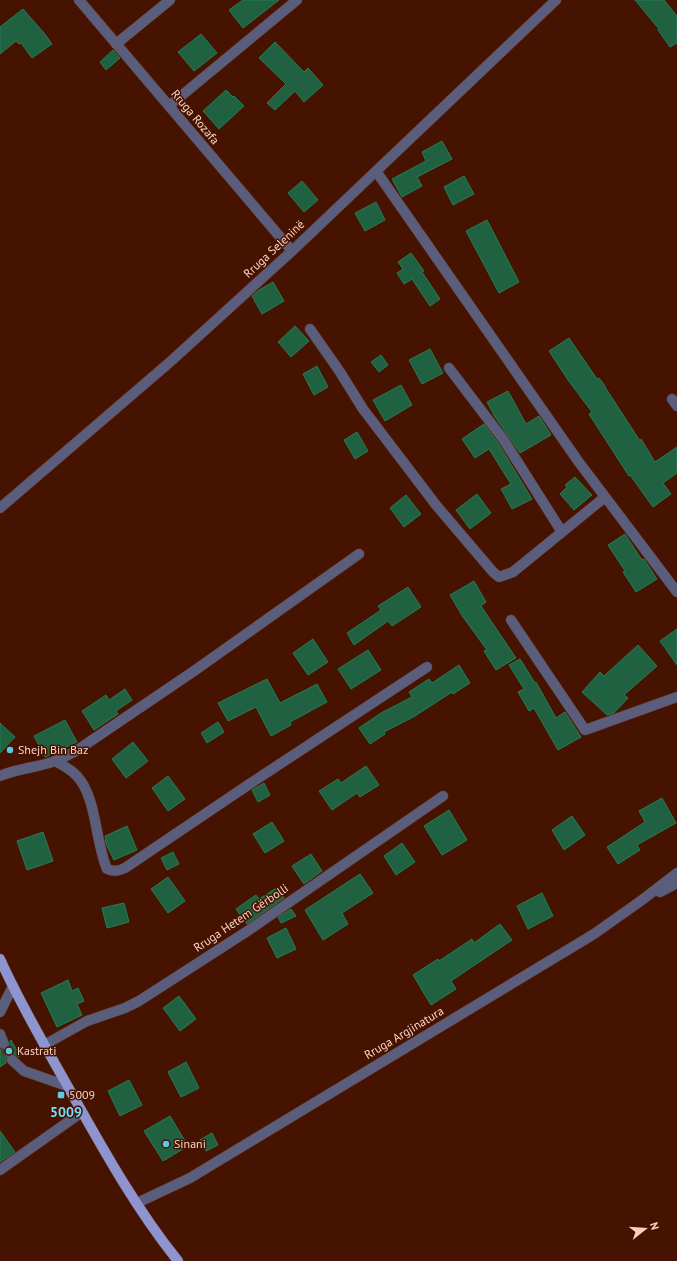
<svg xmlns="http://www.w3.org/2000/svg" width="677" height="1261" font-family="'PT Sans',sans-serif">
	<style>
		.building { fill: #206142; stroke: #257d55 }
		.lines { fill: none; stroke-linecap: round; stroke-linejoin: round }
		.minor-tunnel { stroke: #612f1e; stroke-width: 10; stroke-dasharray: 10 5; stroke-linecap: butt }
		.minor-casing { stroke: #633120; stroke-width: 11 }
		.major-casing { stroke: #633120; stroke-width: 11 }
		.minor { stroke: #5a5d7b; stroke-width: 10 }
		.major { stroke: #8e94d0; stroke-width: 10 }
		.poi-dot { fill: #5bc8e6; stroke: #461301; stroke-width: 1.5 }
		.labels { text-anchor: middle; stroke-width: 3; stroke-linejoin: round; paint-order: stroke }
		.street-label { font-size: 12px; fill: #fbd0c2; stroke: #461301 }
		.poi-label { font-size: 12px; fill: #fbd0c2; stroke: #461301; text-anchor: start }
		.quarter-label { font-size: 14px; font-weight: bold; fill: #7adcf8; stroke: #461301 }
	</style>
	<rect width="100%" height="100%" fill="#461301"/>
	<!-- building -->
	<path class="building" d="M 243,0 L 279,0 L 243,28 L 229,10 Z
		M 635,0 L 664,0 L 677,16 L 677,43 L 670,47 L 658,30 L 659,29 Z
		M 23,9 L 44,33 L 52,44 L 32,58 L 21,43 L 19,44 L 16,41 L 0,54 L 0,27 Z
		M 201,34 L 217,53 L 194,71 L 178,52 Z
		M 275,42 L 304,72 L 308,68 L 323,85 L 304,102 L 295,91 L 275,110 L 267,103 L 286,84 L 259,58 Z
		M 113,50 L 120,58 L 106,70 L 100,62 Z
		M 226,90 L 233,97 L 234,96 L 244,106 L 219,129 L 203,111 Z
		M 442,141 L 452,159 L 417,177 L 422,186 L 402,197 L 392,179 L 426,161 L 422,152 Z
		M 464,176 L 474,194 L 453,205 L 444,187 Z
		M 302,181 L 318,200 L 304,212 L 288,193 Z
		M 376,202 L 385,220 L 365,231 L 355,213 Z
		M 487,220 L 519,282 L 499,293 L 466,231 Z
		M 411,253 L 424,271 L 422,272 L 440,299 L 430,306 L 412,279 L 404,284 L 397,273 L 403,269 L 398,262 Z
		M 273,282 L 284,301 L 262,314 L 252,296 L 259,290 Z
		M 295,326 L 309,341 L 291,357 L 278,342 Z
		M 569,338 L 597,379 L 599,378 L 605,386 L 605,387 L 640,441 L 641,439 L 655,462 L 677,447 L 677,473 L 663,483 L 671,494 L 653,507 L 630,475 L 629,476 L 589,414 L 592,412 L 568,380 L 549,351 Z
		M 430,349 L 443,373 L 422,384 L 409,360 Z
		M 381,355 L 388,365 L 379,372 L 371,362 Z
		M 317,366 L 328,387 L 314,395 L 303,374 Z
		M 401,385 L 412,405 L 385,421 L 373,400 Z
		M 508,391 L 526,424 L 539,416 L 551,435 L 520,453 L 495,417 L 487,402 Z
		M 484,424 L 498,443 L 532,499 L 512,509 L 501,489 L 511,484 L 489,449 L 475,458 L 462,439 Z
		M 357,432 L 368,451 L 355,459 L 344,440 Z
		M 575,477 L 592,495 L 574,510 L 560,494 L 567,487 L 565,485 Z
		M 477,494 L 491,513 L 470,529 L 456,510 Z
		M 406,495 L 421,514 L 404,527 L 390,508 Z
		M 625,534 L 642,560 L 644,559 L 657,579 L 636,592 L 623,572 L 625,571 L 608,545 Z
		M 474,581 L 486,602 L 481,606 L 516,658 L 496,670 L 484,651 L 487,650 L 463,617 L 450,595 Z
		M 408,587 L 421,607 L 392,626 L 388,621 L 354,645 L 347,633 L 381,610 L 378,606 Z
		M 677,629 L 677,665 L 660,641 Z
		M 313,639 L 328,662 L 308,675 L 293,653 Z
		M 638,645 L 657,666 L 624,695 L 628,698 L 614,713 L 607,715 L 582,692 L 600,672 L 604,676 Z
		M 368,650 L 381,670 L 351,689 L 338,669 Z
		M 520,659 L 535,683 L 536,682 L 556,718 L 565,712 L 581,737 L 558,750 L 534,708 L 529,711 L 518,692 L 524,689 L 509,665 Z
		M 459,665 L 470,683 L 453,694 L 452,692 L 415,716 L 384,732 L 385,734 L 370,744 L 359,728 L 381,713 L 412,697 L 409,692 L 429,679 L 432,683 Z
		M 267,679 L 280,703 L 317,684 L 327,702 L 290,722 L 291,725 L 271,736 L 256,707 L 228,721 L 218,703 Z
		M 125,689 L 132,700 L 116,711 L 118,714 L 94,730 L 82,711 L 106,695 L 109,700 Z
		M 65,720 L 77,742 L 45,757 L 34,736 Z
		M 218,722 L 224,732 L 207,743 L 201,733 Z
		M 0,723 L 15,737 L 0,753 Z
		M 133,742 L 148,761 L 126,778 L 112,759 Z
		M 366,766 L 379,785 L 360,797 L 357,793 L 332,810 L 319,791 L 338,779 L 341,783 Z
		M 168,776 L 185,799 L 168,811 L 152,788 Z
		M 264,783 L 270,795 L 258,802 L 252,790 Z
		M 662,798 L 676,823 L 637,845 L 640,850 L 618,864 L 607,847 L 645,822 L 639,811 Z
		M 449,810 L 467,840 L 442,855 L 424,826 Z
		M 572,816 L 585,835 L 564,850 L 552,830 Z
		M 272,822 L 284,841 L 265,853 L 253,834 Z
		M 127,826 L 137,850 L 114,860 L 106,844 L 105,836 Z
		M 43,832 L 53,861 L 27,870 L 17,841 Z
		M 402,843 L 415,862 L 396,875 L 384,856 Z
		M 173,852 L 179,864 L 167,870 L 161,858 Z
		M 311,854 L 322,871 L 304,884 L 292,866 Z
		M 360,874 L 373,893 L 342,913 L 348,924 L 323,940 L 305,910 Z
		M 168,877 L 185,901 L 168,913 L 151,889 Z
		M 278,887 L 284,898 L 247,924 L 236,909 L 256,895 L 259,899 Z
		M 542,893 L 553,916 L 528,929 L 517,906 Z
		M 124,903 L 129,922 L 107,928 L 102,908 Z
		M 291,909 L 296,916 L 281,923 L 278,917 Z
		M 500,924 L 512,940 L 451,981 L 456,989 L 431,1005 L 413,975 L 438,959 L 439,961 L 472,939 L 474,943 Z
		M 286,928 L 296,949 L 277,958 L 267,938 Z
		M 68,980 L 72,991 L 78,988 L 84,1001 L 77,1004 L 82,1015 L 57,1027 L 41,993 Z
		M 179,996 L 196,1019 L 180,1031 L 163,1008 Z
		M 11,1040 L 20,1056 L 18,1057 L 14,1054 L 10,1054 L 6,1058 L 6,1063 L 0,1067 L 0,1049 L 3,1050 L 9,1048 L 10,1045 L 10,1041 Z
		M 186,1062 L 199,1088 L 181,1097 L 168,1072 Z
		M 129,1080 L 142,1105 L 120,1116 L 108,1091 Z
		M 170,1116 L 188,1146 L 163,1161 L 144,1131 Z
		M 0,1131 L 15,1152 L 0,1162 Z
		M 212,1133 L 218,1145 L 206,1151 L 200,1140 Z"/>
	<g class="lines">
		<!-- minor-tunnel -->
		<path class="minor-tunnel" d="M 4,1044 L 12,1060"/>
		<defs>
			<path id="minor" d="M 79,0 L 292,251
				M 116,44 L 170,0
				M 169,106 L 297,0
				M 376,171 L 578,461 L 677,592
				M 310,329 L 340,372 L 363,409 L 436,505 L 493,572 L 499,577 L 513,572 L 605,497
				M 449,368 L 503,439 L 562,532
				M 672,399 L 677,406
				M 0,508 L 170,362 L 292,251 L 556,0
				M 511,620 L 585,730 L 677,697
				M 55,761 C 63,765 70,769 76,775 C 97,796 95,842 107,869 C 114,872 118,871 125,868 L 248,785 L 427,667
				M 0,776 C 16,769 33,768 49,763 C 59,760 67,756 76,751 L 194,671 L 359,554
				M 660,892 L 677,883
				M 0,1012 L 13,986
				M 0,1034 L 4,1044
				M 44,1045 L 87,1021 L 125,1008 L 139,1001 L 246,932 L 443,796
				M 12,1060 L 24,1071 L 67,1086
				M 0,1170 L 82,1112
				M 137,1203 L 190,1178 L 594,934 L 642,900 L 677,873"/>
			<path id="major" d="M 0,959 C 21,1006 47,1049 72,1094 C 104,1151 137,1210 178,1261"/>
		</defs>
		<!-- minor casing -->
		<use href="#minor" class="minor-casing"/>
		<!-- major casing -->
		<use href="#major" class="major-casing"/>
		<!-- minor -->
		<use href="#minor" class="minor"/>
		<!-- major -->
		<use href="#major" class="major"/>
	</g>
	<!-- markers -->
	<g class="poi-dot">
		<circle cx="10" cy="750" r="4"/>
		<circle cx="9" cy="1051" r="4"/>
		<rect x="57" y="1091" width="8" height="8" rx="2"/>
		<circle cx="166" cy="1144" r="4"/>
	</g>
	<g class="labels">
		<!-- street labels -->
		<g class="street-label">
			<text transform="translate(195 117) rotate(50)" y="4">Rruga Rozafa</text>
			<text transform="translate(274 249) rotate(-43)" y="4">Rruga Seleninë</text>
			<text transform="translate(241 918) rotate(-34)" y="4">Rruga Hetem Gërbolli</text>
			<text transform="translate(404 1033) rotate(-31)" y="4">Rruga Argjinatura</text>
		</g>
		<!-- poi labels -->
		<g class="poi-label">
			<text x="18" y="754">Shejh Bin Baz</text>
			<text x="17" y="1055">Kastrati</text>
			<text x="69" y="1099">5009</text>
			<text x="174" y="1148">Sinani</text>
		</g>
		<!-- quarter labels -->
		<g class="quarter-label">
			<text x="66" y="1117">5009</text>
		</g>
	</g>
	<!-- north arrow -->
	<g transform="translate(645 1229) rotate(73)" stroke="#461301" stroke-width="3" paint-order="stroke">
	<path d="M0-3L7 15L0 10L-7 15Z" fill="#fbd0c2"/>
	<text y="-6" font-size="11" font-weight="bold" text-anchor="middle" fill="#fbd0c2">N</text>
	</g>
</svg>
